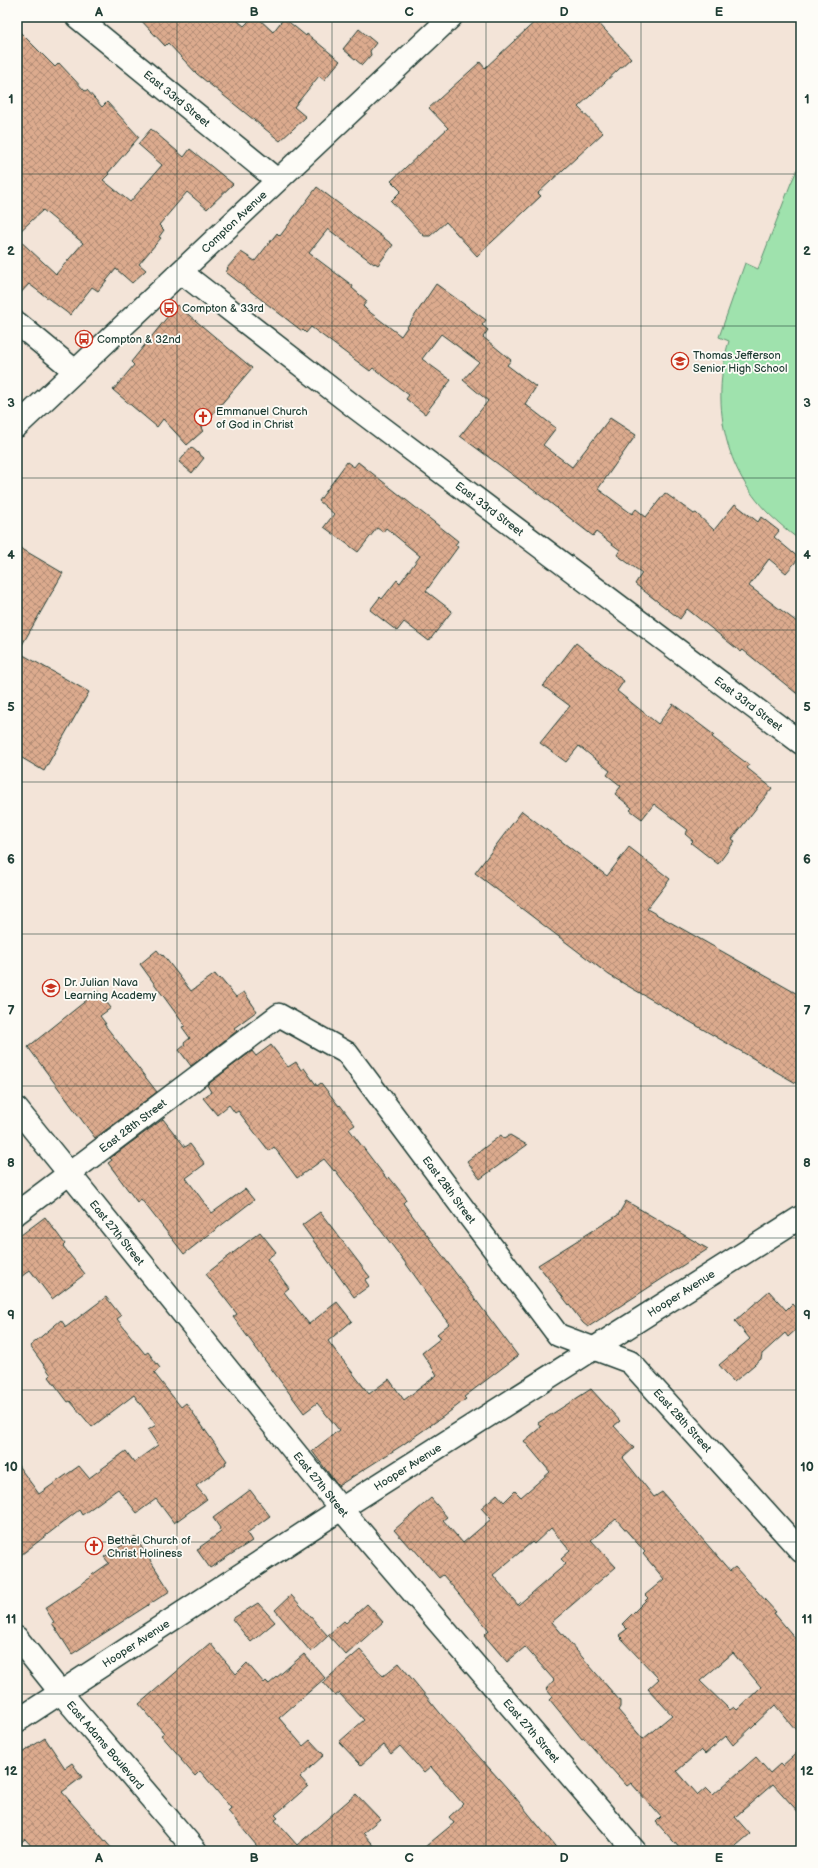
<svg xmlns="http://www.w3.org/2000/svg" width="818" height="1868" font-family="'Balsamiq Sans',sans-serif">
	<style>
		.pitch { fill: #9fe2ad; stroke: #5f9070 }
		.building { fill: url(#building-cross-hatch); stroke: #1f3d34; fill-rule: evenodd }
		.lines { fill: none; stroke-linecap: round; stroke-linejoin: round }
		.minor-casing { stroke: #1f3d34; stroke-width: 25 }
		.tertiary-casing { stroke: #1f3d34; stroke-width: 25 }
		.minor { stroke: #fdfcf7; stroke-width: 22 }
		.tertiary { stroke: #fdfcf7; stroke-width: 22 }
		.grid { fill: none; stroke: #1f3d34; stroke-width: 1; stroke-opacity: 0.55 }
		.labels { text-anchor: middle; stroke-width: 3.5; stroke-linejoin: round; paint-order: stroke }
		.street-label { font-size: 11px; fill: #1f3d34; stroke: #fdfcf7 }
		.poi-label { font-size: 11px; fill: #1f3d34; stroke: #fdfcf7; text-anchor: start }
		.neatline { fill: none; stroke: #1f3d34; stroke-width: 1.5 }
		.grid-label { font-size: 13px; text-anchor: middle; font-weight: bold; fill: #1f3d34 }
	</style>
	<defs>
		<pattern id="building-cross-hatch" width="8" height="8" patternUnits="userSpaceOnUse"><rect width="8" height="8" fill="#dcab8e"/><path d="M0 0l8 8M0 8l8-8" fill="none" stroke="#b28c75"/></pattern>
	</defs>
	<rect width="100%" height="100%" fill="#f3e4d8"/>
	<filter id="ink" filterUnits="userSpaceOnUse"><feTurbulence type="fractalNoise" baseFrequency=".025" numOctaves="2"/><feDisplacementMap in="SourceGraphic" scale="8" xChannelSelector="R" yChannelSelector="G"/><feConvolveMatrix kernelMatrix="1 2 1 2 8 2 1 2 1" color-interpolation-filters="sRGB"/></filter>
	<g filter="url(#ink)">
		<!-- pitch -->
		<path class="pitch" d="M 801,162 L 801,540 C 793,536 786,529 779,523 C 726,479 709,406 729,341 L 719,337 L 745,263 L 758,269 L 791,183 Z"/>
		<!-- building -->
		<path class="building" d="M 138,17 L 233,17 L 244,26 L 253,17 L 257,17 L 273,32 L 284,18 L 306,36 L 307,34 L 340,61 L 324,80 L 319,76 L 294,107 L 306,117 L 280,141 L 197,74 L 168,43 L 165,46 Z
			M 540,17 L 593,17 L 631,58 L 578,107 L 603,133 L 538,193 L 541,196 L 477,256 L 446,222 L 430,236 L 424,236 L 391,201 L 401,191 L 391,181 L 448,128 L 429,108 L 480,62 L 485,68 Z
			M 17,29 L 55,67 L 59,63 L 85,91 L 87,90 L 102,107 L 107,102 L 139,137 L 108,173 L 109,174 L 103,180 L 130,202 L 162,165 L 138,144 L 151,129 L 184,157 L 190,149 L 233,184 L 207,209 L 187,192 L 159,225 L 164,230 L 159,237 L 161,238 L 139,264 L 146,270 L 132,283 L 116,269 L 98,291 L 92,287 L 70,315 L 29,284 L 17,297 L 17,238 L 56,274 L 83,243 L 43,210 L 17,234 Z
			M 359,29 L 376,43 L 370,51 L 371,55 L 362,65 L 343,49 Z
			M 317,187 L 393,245 L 378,265 L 375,263 L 374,264 L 328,229 L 309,253 L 353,286 L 352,288 L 367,301 L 363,306 L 367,310 L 401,336 L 436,284 L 486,320 L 482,325 L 488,330 L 483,337 L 511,360 L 507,365 L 536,387 L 525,404 L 556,428 L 543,445 L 572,467 L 610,418 L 636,435 L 598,489 L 632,514 L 636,509 L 646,517 L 665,493 L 694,514 L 696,513 L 714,530 L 735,504 L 758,522 L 761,517 L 779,531 L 774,537 L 799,558 L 786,573 L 769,559 L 749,586 L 801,625 L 801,697 L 743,650 L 741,652 L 687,609 L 680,619 L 635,584 L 642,573 L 617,555 L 620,550 L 596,532 L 593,536 L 540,495 L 460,436 L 488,401 L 463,380 L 479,362 L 441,334 L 422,359 L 451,380 L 425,414 L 406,399 L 409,395 L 373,368 L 370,371 L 311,327 L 306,333 L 303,330 L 302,331 L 227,273 L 226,272 L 228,269 L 227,268 L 241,252 L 255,261 L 277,233 L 280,236 Z
			M 177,305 L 252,368 L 201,428 L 203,431 L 187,445 L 163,419 L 157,427 L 113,390 L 134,365 L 131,362 Z
			M 191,447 L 204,458 L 192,473 L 179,462 Z
			M 347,462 L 354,467 L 358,462 L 458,541 L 455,545 L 458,547 L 426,591 L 452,611 L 429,641 L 404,622 L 397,631 L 370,610 L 380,597 L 382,599 L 397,580 L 400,583 L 420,556 L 386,528 L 383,532 L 377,528 L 358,552 L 324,527 L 334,514 L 319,501 Z
			M 17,546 L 63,573 L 18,652 L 89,692 L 44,771 L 17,755 Z
			M 576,643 L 624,681 L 617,691 L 658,724 L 673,704 L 714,735 L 712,737 L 749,765 L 747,768 L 772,788 L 732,839 L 735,841 L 718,864 L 691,843 L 693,841 L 685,834 L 688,830 L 654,804 L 642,819 L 630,810 L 632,808 L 615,794 L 621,786 L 607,775 L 610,771 L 579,746 L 566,762 L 540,743 L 570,706 L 543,686 Z
			M 522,811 L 607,876 L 629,847 L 670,879 L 647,909 L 801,996 L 801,1086 L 609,975 L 475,873 Z
			M 157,950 L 162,956 L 163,955 L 191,991 L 215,974 L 219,979 L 220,978 L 236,997 L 244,992 L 257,1011 L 234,1028 L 237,1031 L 191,1066 L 179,1050 L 185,1045 L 184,1043 L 190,1038 L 182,1027 L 185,1026 L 140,964 Z
			M 98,991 L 111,1008 L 100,1016 L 106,1024 L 104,1024 L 157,1092 L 95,1138 L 28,1047 Z
			M 271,1045 L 288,1067 L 296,1062 L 301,1070 L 304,1068 L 317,1086 L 321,1083 L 339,1106 L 340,1105 L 355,1125 L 349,1129 L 387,1179 L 389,1177 L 405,1197 L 406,1200 L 403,1203 L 518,1356 L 464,1397 L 466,1399 L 444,1416 L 401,1446 L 338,1486 L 312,1451 L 339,1430 L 317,1403 L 304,1413 L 233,1317 L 237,1314 L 206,1274 L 260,1232 L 276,1252 L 267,1259 L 289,1288 L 284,1292 L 309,1324 L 337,1302 L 352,1321 L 328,1341 L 369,1394 L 389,1379 L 404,1400 L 437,1375 L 422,1353 L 441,1338 L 437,1334 L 449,1324 L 424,1291 L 425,1290 L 404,1261 L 335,1170 L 334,1171 L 324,1159 L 297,1178 L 274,1147 L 269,1151 L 238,1111 L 235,1113 L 229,1105 L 217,1115 L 203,1098 L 211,1092 L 207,1085 L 252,1051 L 256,1056 Z
			M 163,1119 L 185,1147 L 190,1144 L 205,1164 L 186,1178 L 212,1213 L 245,1189 L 254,1200 L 184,1254 L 141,1199 L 137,1202 L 108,1163 L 112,1160 L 110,1158 Z
			M 501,1135 L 504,1139 L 510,1135 L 527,1145 L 480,1179 L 467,1161 Z
			M 626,1201 L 708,1249 L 588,1327 L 583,1323 L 538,1265 L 618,1215 Z
			M 320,1212 L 370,1277 L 365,1280 L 369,1286 L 354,1297 L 302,1225 Z
			M 45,1217 L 65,1244 L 63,1246 L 85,1274 L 52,1299 L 30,1270 L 17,1280 L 17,1238 Z
			M 769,1291 L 786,1310 L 792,1304 L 801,1314 L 801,1325 L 788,1337 L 785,1333 L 762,1354 L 761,1359 L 734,1382 L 719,1365 L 750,1339 L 735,1321 Z
			M 106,1297 L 121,1316 L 117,1319 L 145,1354 L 148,1352 L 160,1368 L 154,1373 L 181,1407 L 186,1403 L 227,1461 L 225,1462 L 226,1464 L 196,1486 L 207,1499 L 174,1523 L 156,1499 L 137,1513 L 118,1489 L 82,1515 L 79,1510 L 17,1558 L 17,1464 L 39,1494 L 79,1466 L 89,1478 L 126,1451 L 134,1462 L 158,1445 L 148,1430 L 156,1425 L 134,1395 L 92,1427 L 70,1401 L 68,1402 L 49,1377 L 51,1375 L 30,1346 L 61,1320 L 66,1327 Z
			M 591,1389 L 620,1421 L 614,1426 L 634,1448 L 623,1458 L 654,1497 L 662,1492 L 730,1571 L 735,1567 L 776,1612 L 774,1613 L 801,1645 L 801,1736 L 775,1705 L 733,1745 L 726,1736 L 705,1754 L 701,1750 L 677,1771 L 698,1795 L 706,1788 L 713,1795 L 756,1757 L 770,1773 L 780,1764 L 782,1766 L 801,1749 L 801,1815 L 773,1784 L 735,1817 L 750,1834 L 730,1851 L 682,1851 L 656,1822 L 661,1817 L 631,1783 L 627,1786 L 584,1738 L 582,1739 L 550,1700 L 553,1697 L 546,1689 L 554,1680 L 525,1647 L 507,1662 L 484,1635 L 489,1630 L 443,1575 L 439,1578 L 412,1547 L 410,1548 L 394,1530 L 431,1498 L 447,1517 L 443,1520 L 463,1543 L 491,1519 L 481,1508 L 497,1494 L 504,1502 L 515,1491 L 521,1497 L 550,1472 L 524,1441 L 541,1427 L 538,1423 ZM 616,1519 L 645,1552 L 643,1554 L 664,1579 L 645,1595 L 648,1598 L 622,1624 L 627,1629 L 619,1635 L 622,1638 L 621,1639 L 659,1679 L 648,1689 L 672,1715 L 643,1739 L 618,1710 L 620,1707 L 620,1701 L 552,1622 L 616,1567 L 591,1540 ZM 551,1528 L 570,1551 L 561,1559 L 566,1564 L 518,1605 L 493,1575 L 532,1542 L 534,1544 ZM 733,1653 L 761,1687 L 737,1710 L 734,1707 L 730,1710 L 700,1681 Z
			M 250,1490 L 270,1516 L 247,1533 L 252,1541 L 210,1568 L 197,1550 L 201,1548 L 200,1547 L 221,1532 L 219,1530 L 220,1528 L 213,1518 Z
			M 135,1537 L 170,1591 L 72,1654 L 52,1623 L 54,1622 L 45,1608 L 90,1578 L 89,1577 L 109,1563 L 104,1557 Z
			M 291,1595 L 328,1636 L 311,1652 L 275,1610 Z
			M 258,1603 L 275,1622 L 251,1642 L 232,1619 Z
			M 367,1604 L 383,1622 L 346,1655 L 328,1635 L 344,1621 L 346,1623 Z
			M 210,1643 L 236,1674 L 247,1663 L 264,1683 L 266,1681 L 269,1684 L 304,1654 L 325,1678 L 279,1718 L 303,1746 L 310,1740 L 324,1755 L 300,1777 L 308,1786 L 275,1815 L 278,1818 L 275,1820 L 297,1845 L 356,1794 L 380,1819 L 363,1833 L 379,1851 L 261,1851 L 228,1811 L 231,1808 L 206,1778 L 200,1771 L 195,1776 L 181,1760 L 182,1759 L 161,1735 L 164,1733 L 139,1704 Z
			M 360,1650 L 383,1676 L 399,1663 L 440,1713 L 515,1797 L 559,1851 L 420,1851 L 454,1823 L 449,1817 L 463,1804 L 431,1767 L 424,1773 L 400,1746 L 391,1754 L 384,1745 L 361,1765 L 339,1742 L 364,1720 L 339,1693 L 335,1696 L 323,1682 Z
			M 45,1738 L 65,1768 L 72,1763 L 82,1777 L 62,1792 L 114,1851 L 36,1851 L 25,1839 L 17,1846 L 17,1756 Z"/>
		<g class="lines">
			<defs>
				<g id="minor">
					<path id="s1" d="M 77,17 L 277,180"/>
					<path id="s2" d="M 181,272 L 356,408 L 801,743"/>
					<path d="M 17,323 L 75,371"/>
					<path id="s3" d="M 17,1109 L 341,1509 L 635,1851"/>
					<path id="s4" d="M 17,1213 L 279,1015 L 347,1053 L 558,1335 L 630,1362 L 801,1551"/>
				</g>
				<g id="tertiary">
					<path id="s5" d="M 17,426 L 451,17"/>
					<path id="s6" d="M 17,1638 L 61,1693 L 196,1851"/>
					<path id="s7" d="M 17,1721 L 341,1509 L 801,1217"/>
				</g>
			</defs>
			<!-- minor casing -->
			<use href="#minor" class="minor-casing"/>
			<!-- tertiary casing -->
			<use href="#tertiary" class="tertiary-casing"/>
			<!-- minor -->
			<use href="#minor" class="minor"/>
			<!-- tertiary -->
			<use href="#tertiary" class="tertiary"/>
		</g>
	</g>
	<!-- grid -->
	<path class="grid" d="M 177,17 L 177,1851M 332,17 L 332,1851M 486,17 L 486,1851M 641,17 L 641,1851M 17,174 L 801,174M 17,326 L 801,326M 17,478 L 801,478M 17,630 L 801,630M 17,782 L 801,782M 17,934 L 801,934M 17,1086 L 801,1086M 17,1238 L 801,1238M 17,1390 L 801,1390M 17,1542 L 801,1542M 17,1694 L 801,1694"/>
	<!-- icons -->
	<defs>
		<symbol id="bus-ring" viewBox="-11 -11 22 22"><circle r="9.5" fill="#fdfcf7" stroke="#c8321e" stroke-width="1.5"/><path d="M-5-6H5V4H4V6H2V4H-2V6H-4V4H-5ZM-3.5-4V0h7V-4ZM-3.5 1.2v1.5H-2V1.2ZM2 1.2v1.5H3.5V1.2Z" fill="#c8321e"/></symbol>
		<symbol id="school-ring" viewBox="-11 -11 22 22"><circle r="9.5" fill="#fdfcf7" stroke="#c8321e" stroke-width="1.5"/><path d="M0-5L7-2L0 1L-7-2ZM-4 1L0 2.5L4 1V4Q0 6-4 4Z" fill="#c8321e"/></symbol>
		<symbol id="church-ring" viewBox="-11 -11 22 22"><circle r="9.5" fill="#fdfcf7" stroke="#c8321e" stroke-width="1.5"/><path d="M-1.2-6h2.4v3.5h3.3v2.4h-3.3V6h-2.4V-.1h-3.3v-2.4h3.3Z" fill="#c8321e"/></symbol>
	</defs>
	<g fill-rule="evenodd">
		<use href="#bus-ring" x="159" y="298" width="20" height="20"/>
		<use href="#bus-ring" x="74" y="329" width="20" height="20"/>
		<use href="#school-ring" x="670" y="351" width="20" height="20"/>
		<use href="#church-ring" x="193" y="407" width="20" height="20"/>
		<use href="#school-ring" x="41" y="978" width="20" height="20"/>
		<use href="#church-ring" x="84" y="1536" width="20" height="20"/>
	</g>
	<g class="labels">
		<!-- street labels -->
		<g class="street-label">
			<text dy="4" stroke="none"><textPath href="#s1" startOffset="129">East 33rd Street</textPath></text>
			<text dy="4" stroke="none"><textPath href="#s5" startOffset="298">Compton Avenue</textPath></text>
			<text dy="4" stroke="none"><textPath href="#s2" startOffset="389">East 33rd Street</textPath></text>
			<text dy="4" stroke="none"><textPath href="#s2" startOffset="713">East 33rd Street</textPath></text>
			<text dy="4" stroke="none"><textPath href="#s4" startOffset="145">East 28th Street</textPath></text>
			<text dy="4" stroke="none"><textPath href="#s4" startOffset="577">East 28th Street</textPath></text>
			<text dy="4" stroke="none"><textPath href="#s3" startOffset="159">East 27th Street</textPath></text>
			<text dy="4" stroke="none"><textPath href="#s7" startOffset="790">Hooper Avenue</textPath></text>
			<text dy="4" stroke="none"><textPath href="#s4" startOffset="914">East 28th Street</textPath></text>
			<text dy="4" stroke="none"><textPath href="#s7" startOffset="466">Hooper Avenue</textPath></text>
			<text dy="4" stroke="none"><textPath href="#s3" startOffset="483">East 27th Street</textPath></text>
			<text dy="4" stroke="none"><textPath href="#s7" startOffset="142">Hooper Avenue</textPath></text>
			<text dy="4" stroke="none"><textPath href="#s3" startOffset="807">East 27th Street</textPath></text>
			<text dy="4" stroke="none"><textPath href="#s6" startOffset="139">East Adams Boulevard</textPath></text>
		</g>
		<!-- poi labels -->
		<g class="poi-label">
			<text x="182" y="312">Compton &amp; 33rd</text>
			<text x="97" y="343">Compton &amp; 32nd</text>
			<text x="693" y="359">Thomas Jefferson<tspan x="693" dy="13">Senior High School</tspan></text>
			<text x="216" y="415">Emmanuel Church<tspan x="216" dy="13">of God in Christ</tspan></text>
			<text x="64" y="986">Dr. Julian Nava<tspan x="64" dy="13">Learning Academy</tspan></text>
			<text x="107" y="1544">Bethel Church of<tspan x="107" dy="13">Christ Holiness</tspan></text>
		</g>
	</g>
	<!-- margin -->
	<rect width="818" height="1868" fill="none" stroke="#fdfcf7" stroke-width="44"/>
	<rect x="22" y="22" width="774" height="1824" class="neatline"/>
	<g class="grid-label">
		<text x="99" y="16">A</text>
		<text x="254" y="16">B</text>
		<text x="409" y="16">C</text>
		<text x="564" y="16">D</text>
		<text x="719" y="16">E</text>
		<text x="11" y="103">1</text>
		<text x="807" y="103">1</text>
		<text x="11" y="255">2</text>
		<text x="807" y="255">2</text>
		<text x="11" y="407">3</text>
		<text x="807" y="407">3</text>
		<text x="11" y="559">4</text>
		<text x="807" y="559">4</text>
		<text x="11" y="711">5</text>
		<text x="807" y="711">5</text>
		<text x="11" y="863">6</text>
		<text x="807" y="863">6</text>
		<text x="11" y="1015">7</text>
		<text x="807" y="1015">7</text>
		<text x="11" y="1167">8</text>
		<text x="807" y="1167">8</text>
		<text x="11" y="1319">9</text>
		<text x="807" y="1319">9</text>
		<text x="11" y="1471">10</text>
		<text x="807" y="1471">10</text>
		<text x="11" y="1623">11</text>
		<text x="807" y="1623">11</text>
		<text x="11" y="1775">12</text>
		<text x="807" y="1775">12</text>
		<text x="99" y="1862">A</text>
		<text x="254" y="1862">B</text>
		<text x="409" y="1862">C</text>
		<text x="564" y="1862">D</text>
		<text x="719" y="1862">E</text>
	</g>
</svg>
